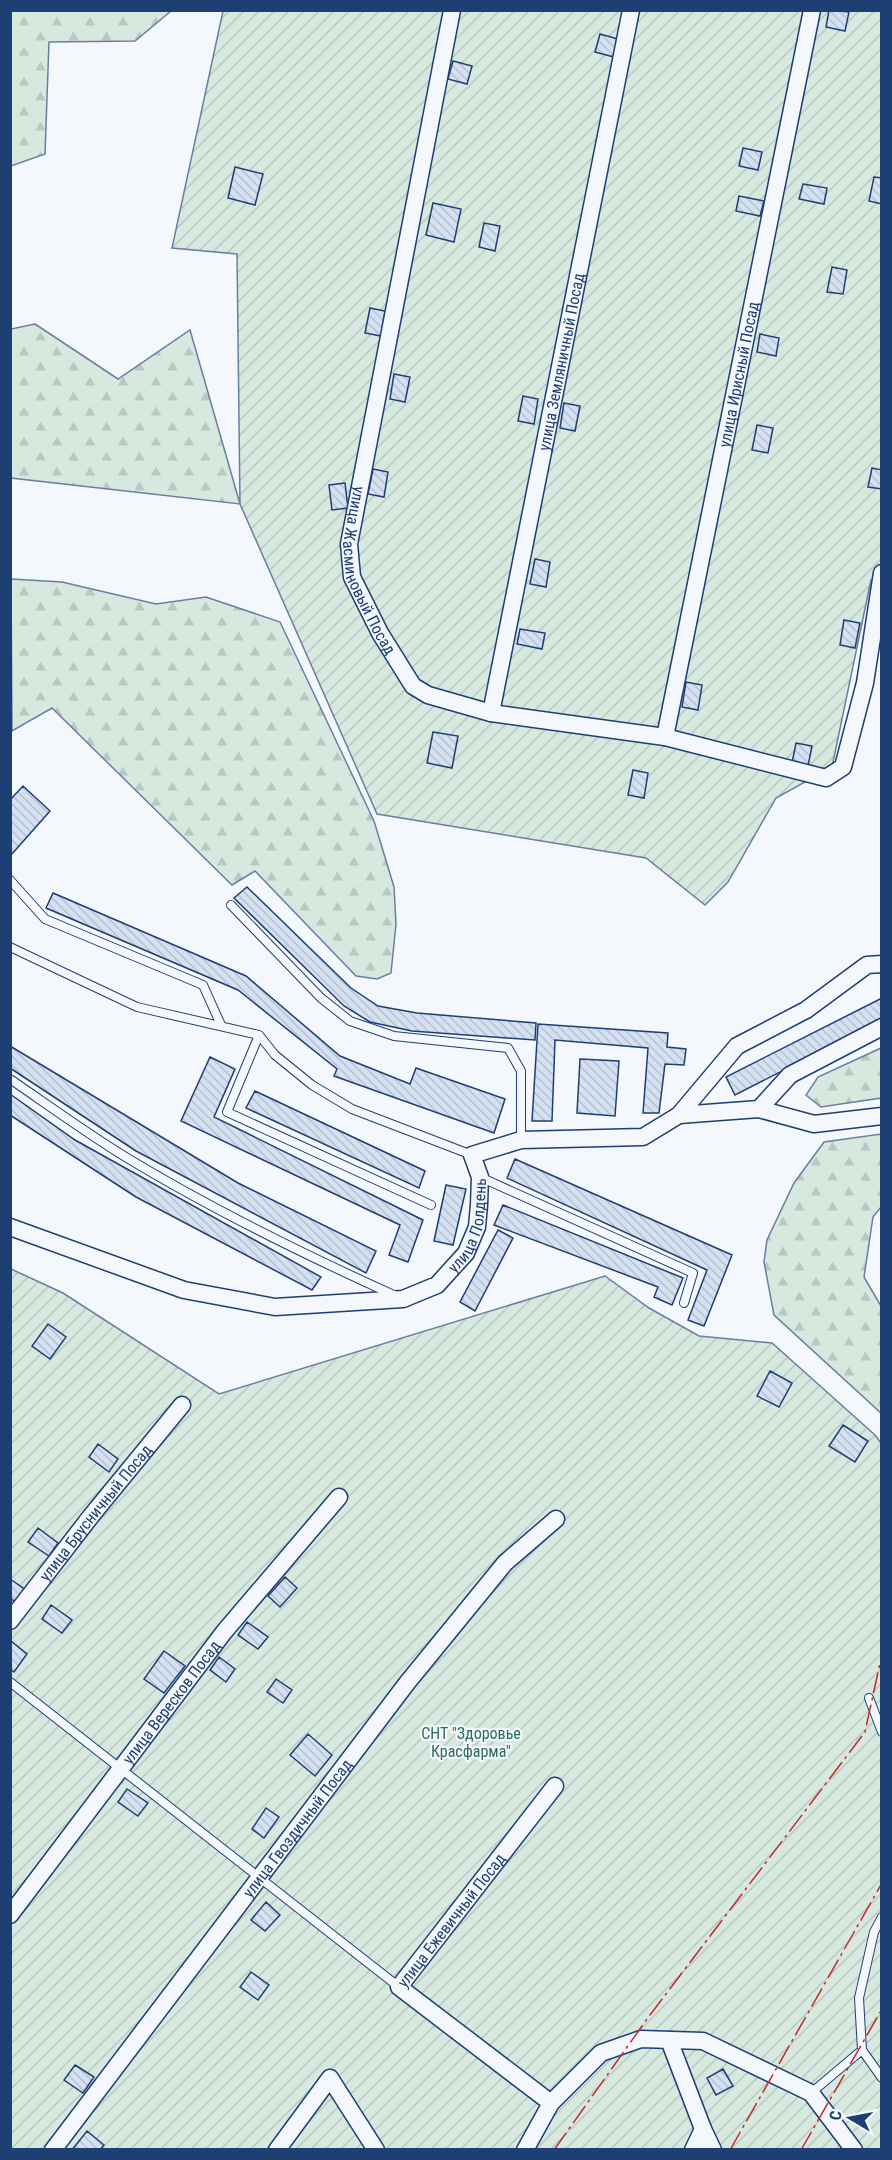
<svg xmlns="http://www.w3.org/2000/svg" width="892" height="2160" font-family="'Roboto Condensed',sans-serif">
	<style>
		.forest { fill: url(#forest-firs); stroke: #687fa3; stroke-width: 1.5 }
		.garden { fill: url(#garden-furrows); stroke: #687fa3; stroke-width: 1.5 }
		.building { fill: url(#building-back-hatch); stroke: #1d3f73; stroke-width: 1.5 }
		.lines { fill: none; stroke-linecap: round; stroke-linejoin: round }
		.service-casing { stroke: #1d3f73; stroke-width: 10 }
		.minor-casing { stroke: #1d3f73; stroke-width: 19 }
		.service { stroke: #f4f7fb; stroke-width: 8 }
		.minor { stroke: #f4f7fb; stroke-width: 16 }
		.power { stroke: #c62828; stroke-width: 1.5; stroke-dasharray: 21 4.5 3 4.5; stroke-linecap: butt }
		.labels { text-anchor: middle; stroke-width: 4.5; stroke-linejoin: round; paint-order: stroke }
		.street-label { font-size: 16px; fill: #1d3f73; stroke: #f4f7fb }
		.park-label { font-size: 16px; fill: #2c6c60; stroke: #f4f7fb }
	</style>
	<defs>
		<pattern id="forest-firs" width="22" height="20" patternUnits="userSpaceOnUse" patternTransform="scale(1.5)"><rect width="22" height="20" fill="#d7e8df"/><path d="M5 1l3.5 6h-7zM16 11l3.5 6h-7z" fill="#b8c8c3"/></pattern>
		<pattern id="garden-furrows" width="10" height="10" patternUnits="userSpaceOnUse" patternTransform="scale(1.5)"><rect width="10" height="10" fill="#d7e8df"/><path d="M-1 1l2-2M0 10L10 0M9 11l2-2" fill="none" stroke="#b8c8c3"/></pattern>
		<pattern id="building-back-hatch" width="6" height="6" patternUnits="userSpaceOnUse" patternTransform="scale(1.5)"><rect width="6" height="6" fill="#d5e0f0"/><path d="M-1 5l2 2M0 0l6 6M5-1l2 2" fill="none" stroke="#b6c1d1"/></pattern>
	</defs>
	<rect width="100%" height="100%" fill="#f4f7fb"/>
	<!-- forest -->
	<path class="forest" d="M 10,11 L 11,10 L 171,11 L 135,41 L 49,42 L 45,154 L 11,166 Z
		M 35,324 L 118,379 L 190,330 L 240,504 L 11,478 L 11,329 Z
		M 11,579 L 62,582 L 156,604 L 206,597 L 280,622 L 374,821 L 394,887 L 396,924 L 391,973 L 377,979 L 356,976 L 255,871 L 232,885 L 52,708 L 12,731 Z
		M 881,1048 L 881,1098 L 821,1107 L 806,1095 L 818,1077 Z
		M 881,1134 L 881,1207 L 873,1217 L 864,1277 L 881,1306 L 881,1413 L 774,1315 L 764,1262 L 767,1240 L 794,1183 L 824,1142 Z"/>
	<!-- garden -->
	<path class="garden" d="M 223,11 L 881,11 L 881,583 L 871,580 L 832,767 L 776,798 L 728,882 L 705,905 L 646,858 L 377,814 L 240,504 L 237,254 L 172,248 Z
		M 11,1269 L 63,1293 L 219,1394 L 605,1276 L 649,1308 L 699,1336 L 772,1343 L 875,1435 L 881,1443 L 881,2149 L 11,2150 Z"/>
	<!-- building -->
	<path class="building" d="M 829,10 L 849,12 L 845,31 L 826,27 Z
		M 600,34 L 618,39 L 614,57 L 595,52 Z
		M 453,61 L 472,66 L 467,84 L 448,79 Z
		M 743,148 L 762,152 L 758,170 L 739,166 Z
		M 235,167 L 263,174 L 255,205 L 228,198 Z
		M 874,177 L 882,178 L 882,204 L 869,201 Z
		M 803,184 L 827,188 L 824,204 L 799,199 Z
		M 739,196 L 764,201 L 760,216 L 736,211 Z
		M 433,203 L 461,209 L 454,242 L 426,235 Z
		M 484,223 L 500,226 L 495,251 L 479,247 Z
		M 832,267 L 847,270 L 843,294 L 827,292 Z
		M 370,308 L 385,311 L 381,336 L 365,333 Z
		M 760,334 L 779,338 L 776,356 L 757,352 Z
		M 394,374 L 410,377 L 405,402 L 390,399 Z
		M 523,396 L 538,399 L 534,424 L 518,421 Z
		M 564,403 L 580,406 L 575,431 L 560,428 Z
		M 757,425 L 773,428 L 768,453 L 752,450 Z
		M 872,468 L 882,470 L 882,489 L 868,487 Z
		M 373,469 L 388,472 L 384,497 L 368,494 Z
		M 345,483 L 348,508 L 332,510 L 329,485 Z
		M 535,559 L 550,562 L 546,587 L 530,584 Z
		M 844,620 L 860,623 L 855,648 L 840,645 Z
		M 520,629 L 545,633 L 542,649 L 517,644 Z
		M 686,682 L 702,685 L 698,710 L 682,707 Z
		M 433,732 L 458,736 L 452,768 L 427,763 Z
		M 796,743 L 812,746 L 808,766 L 792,763 Z
		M 633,770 L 648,773 L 644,798 L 628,795 Z
		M 23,786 L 50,811 L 11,855 L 10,800 Z
		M 247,887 L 351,988 L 378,1006 L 417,1013 L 536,1023 L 535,1040 L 412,1031 L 370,1022 L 344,1006 L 234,898 Z
		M 53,893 L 246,976 L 340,1056 L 410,1084 L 416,1068 L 505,1099 L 494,1133 L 334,1076 L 337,1069 L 238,990 L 46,908 Z
		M 882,998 L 882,1020 L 735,1095 L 726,1077 Z
		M 538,1024 L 668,1033 L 667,1047 L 686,1049 L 684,1065 L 665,1064 L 659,1113 L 643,1113 L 648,1048 L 555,1040 L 552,1121 L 532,1121 Z
		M 10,1046 L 238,1183 L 376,1251 L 366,1273 L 136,1151 L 10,1068 Z
		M 210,1057 L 235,1069 L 214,1117 L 423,1220 L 408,1262 L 389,1255 L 400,1225 L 181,1121 Z
		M 580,1059 L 619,1061 L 615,1116 L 577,1113 Z
		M 255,1091 L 425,1171 L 419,1188 L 246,1108 Z
		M 10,1094 L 75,1140 L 321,1277 L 312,1290 L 136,1197 L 10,1115 Z
		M 515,1159 L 732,1255 L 704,1326 L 688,1320 L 707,1270 L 507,1178 Z
		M 446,1185 L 466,1189 L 453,1245 L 434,1241 Z
		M 503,1205 L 683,1278 L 672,1305 L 654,1297 L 658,1287 L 494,1225 Z
		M 498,1230 L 513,1238 L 475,1311 L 460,1302 Z
		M 48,1324 L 66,1337 L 50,1359 L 32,1346 Z
		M 770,1371 L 792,1383 L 779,1407 L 757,1396 Z
		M 843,1425 L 868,1441 L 855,1462 L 829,1446 Z
		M 98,1444 L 118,1459 L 109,1472 L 89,1457 Z
		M 38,1528 L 58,1543 L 49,1556 L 28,1542 Z
		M 285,1577 L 297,1588 L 280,1607 L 268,1596 Z
		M 10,1579 L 26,1590 L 17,1603 L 10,1598 Z
		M 51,1605 L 72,1620 L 62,1633 L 42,1619 Z
		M 247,1622 L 268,1637 L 258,1649 L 238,1635 Z
		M 11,1641 L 27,1654 L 14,1672 L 10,1669 Z
		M 164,1651 L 185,1666 L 164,1693 L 144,1679 Z
		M 219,1657 L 235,1669 L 226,1682 L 210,1670 Z
		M 276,1679 L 292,1690 L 283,1703 L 267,1692 Z
		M 308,1734 L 332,1755 L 315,1776 L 290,1755 Z
		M 127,1789 L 148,1803 L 138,1816 L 118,1802 Z
		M 266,1808 L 279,1817 L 264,1838 L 252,1829 Z
		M 266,1902 L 280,1915 L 265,1931 L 251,1920 Z
		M 251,1972 L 269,1985 L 258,2000 L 240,1987 Z
		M 75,2065 L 94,2077 L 83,2093 L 64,2080 Z
		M 723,2069 L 733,2086 L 716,2095 L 707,2078 Z
		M 87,2131 L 104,2145 L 100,2150 L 72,2150 Z"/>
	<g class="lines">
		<defs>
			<path id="service" d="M 10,880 L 45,919 L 203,985 L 221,1025
				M 231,905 L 321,998 L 350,1021 L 394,1036 L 508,1048 L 521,1071 L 521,1140
				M 10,947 L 137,1007 L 259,1035 L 275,1055 L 312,1085 L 352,1109 L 472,1155
				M 259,1035 L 227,1112 L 431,1205
				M 10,1079 C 48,1105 85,1132 124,1156 C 211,1209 303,1254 396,1296
				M 480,1177 L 693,1273 L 684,1303
				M 10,1682 L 399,1987
				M 869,1698 L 882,1732
				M 882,1917 L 874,1932 L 859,1998 L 862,2050 L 882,2078
				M 811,2093 L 862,2050"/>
			<g id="minor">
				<path id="s1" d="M 452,10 L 349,544 L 352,577 L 380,633 L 413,686 L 428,695 L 491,713 L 665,737 L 826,778 L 843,767 L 865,683 L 882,573"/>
				<path id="s2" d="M 491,713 L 631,10"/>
				<path id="s3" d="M 665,737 L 812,10"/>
				<path d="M 759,1109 L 790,1075 L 882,1027"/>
				<path d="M 679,1115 L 759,1109 L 814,1124 L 882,1116"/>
				<path id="s4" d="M 10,1227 L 184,1290 L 275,1307 L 403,1299 L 437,1285 L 466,1253 L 477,1227 L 479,1205 L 480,1177 L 472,1155 L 521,1140 L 643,1137 L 679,1115 L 737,1046 L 806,1010 L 867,965 L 882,964"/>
				<path id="s5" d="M 10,1621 L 91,1516 L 182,1405"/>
				<path id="s6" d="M 10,1915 L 224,1632 L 339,1497"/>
				<path d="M 669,2040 L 703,2129 L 693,2150"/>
				<path id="s7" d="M 551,2103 L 399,1987 L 555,1786"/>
				<path d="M 703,2129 L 713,2150"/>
				<path id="s8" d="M 53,2150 L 407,1683 L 505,1563 L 556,1519"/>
				<path d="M 277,2150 L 330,2078 L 376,2150"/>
				<path d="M 525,2150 L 551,2103 L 601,2053 L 641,2039 L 703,2041 L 811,2093 L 854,2150"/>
			</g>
		</defs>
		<!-- service casing -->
		<use href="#service" class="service-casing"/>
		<!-- minor casing -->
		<use href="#minor" class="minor-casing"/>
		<!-- service -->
		<use href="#service" class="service"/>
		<!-- minor -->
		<use href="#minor" class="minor"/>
		<!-- power -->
		<path class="power" d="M 554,2150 L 647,2019 L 865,1732 L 882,1654
			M 730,2150 L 882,1883
			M 801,2150 L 882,2009"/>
	</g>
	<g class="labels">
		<!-- street labels -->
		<g class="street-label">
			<text dy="6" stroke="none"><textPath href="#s2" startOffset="358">улица Земляничный Посад</textPath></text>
			<text dy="6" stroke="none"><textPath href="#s3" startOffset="370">улица Ирисный Посад</textPath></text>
			<text dy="6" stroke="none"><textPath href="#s1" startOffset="574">улица Жасминовый Посад</textPath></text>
			<text dy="6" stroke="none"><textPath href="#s4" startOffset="513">улица Полдень</textPath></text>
			<text dy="6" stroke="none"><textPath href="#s5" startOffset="138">улица Брусничный Посад</textPath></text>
			<text dy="6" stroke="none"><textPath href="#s6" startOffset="267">улица Вересков Посад</textPath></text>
			<text dy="6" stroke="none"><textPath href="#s8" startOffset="404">улица Гвоздичный Посад</textPath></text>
			<text dy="6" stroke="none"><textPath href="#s7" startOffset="276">улица Ежевичный Посад</textPath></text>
		</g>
		<!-- park labels -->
		<g class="park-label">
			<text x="471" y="1739">СНТ "Здоровье<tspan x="471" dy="18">Красфарма"</tspan></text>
		</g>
	</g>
	<!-- border -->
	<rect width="892" height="2160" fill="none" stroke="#1d3f73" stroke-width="24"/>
	<!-- north arrow -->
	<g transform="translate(850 2118) rotate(280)" stroke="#f4f7fb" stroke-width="4.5" paint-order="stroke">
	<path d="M0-4.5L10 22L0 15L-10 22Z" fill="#1d3f73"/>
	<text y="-9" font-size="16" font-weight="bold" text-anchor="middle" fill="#1d3f73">С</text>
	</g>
</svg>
